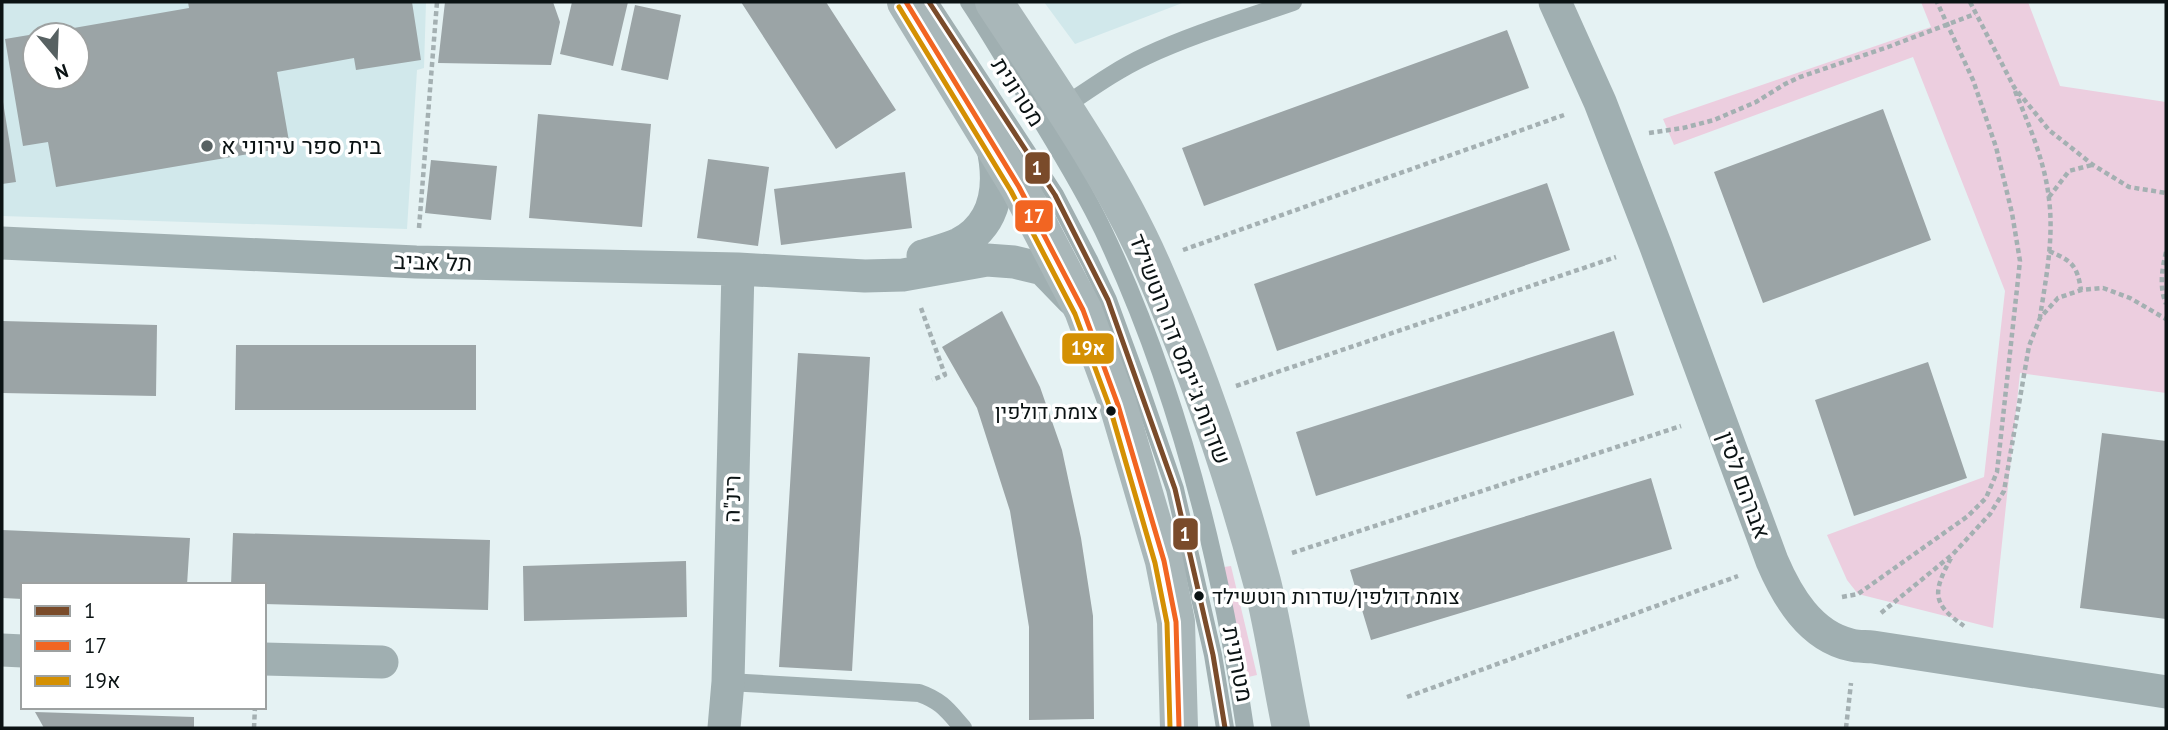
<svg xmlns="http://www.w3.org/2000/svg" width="2168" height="730" font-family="'PT Sans',Heebo,sans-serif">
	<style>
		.built { fill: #d1e8eb; fill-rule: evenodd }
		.green { fill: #eccedf }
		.building { fill: #9ba4a6 }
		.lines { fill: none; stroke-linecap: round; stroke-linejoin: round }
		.path { stroke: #a4b0b2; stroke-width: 4.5; stroke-dasharray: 5 3.5; stroke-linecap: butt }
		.lane { stroke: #a0afb1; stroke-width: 18 }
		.street { stroke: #a0afb1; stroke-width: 33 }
		.secondary { stroke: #a9b7b9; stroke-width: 38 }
		.bus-1-casing { stroke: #fff; stroke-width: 10 }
		.bus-2-casing { stroke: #fff; stroke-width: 10 }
		.bus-3-casing { stroke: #fff; stroke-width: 10 }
		.bus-1 { stroke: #7a4b2a; stroke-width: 5 }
		.bus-2 { stroke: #f26522; stroke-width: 5 }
		.bus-3 { stroke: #d49003; stroke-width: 5 }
		.poi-dot { fill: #576162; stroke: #fff; stroke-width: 2.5 }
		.bus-dot { fill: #0b1314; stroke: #fff; stroke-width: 2.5 }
		.labels { text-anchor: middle; stroke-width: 7; stroke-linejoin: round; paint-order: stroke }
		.bus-label { font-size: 21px; fill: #0b1314; stroke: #fff; text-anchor: end }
		.street-label { font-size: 23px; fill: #0b1314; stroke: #fff }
		.poi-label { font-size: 23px; fill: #0b1314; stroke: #fff; text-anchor: start }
		.line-badge { stroke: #fff; stroke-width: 2.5 }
		.badge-label { font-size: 19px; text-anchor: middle; font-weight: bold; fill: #fff }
	</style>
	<rect width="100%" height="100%" fill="#e5f2f3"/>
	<!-- built -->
	<path class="built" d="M 2,2 L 426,2 L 424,68 L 417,70 L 407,229 L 2,216 ZM 35,35 L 77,35 L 77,77 L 35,77 Z
		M 1044,2 L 1185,2 L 1075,44 Z"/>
	<!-- green -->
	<path class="green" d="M 1921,2 L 2028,2 L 2060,86 L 2166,102 L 2166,393 L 2020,373 L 1993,628 L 1858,594 L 1847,580 L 1827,535 L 1984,477 L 2005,291 L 1913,57 L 1674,145 L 1663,119 L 1931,27 Z
		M 1231,566 L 1257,675 L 1244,678 L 1224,567 Z"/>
	<!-- building -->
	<path class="building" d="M 188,2 L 412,2 L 421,60 L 356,70 L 354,58 L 277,72 L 290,147 L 56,187 L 48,142 L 23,146 L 5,39 L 35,34 L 35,77 L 77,77 L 77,35 L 39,34 L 189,8 Z
		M 445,2 L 553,2 L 560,22 L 551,65 L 438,63 Z
		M 572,2 L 628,2 L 613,66 L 560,54 Z
		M 741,2 L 826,2 L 896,110 L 836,149 Z
		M 635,5 L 681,15 L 668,80 L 621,70 Z
		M 1507,30 L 1529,88 L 1204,206 L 1182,148 Z
		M 3,102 L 16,182 L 2,184 L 2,103 Z
		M 1883,109 L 1931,240 L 1763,303 L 1714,172 Z
		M 538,114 L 651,124 L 642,227 L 529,218 Z
		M 708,159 L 769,167 L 758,246 L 697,238 Z
		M 431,160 L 497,166 L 491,220 L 425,213 Z
		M 905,172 L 912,228 L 781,245 L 774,189 Z
		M 1547,183 L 1570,250 L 1277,351 L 1254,284 Z
		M 1002,311 L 1040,387 L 1062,450 L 1071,492 L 1081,538 L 1093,616 L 1094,719 L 1029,720 L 1029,627 L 1010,511 L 977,408 L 942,347 Z
		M 2,321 L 157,325 L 156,396 L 2,393 Z
		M 1614,331 L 1634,395 L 1316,496 L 1296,432 Z
		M 236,345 L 476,345 L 476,410 L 235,410 Z
		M 798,353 L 870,357 L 852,671 L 779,667 Z
		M 1928,362 L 1967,478 L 1854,516 L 1815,400 Z
		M 2102,433 L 2166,441 L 2166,619 L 2080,608 Z
		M 1651,478 L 1672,549 L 1371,640 L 1350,570 Z
		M 2,530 L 190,538 L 187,585 L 23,585 L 23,599 L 2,598 Z
		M 233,533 L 490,540 L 488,610 L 264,604 L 264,585 L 231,585 Z
		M 686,561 L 687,617 L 524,621 L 523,566 Z
		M 35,712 L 194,717 L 194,728 L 44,728 Z"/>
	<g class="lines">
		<!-- path -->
		<path class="path" d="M 1970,2 L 2014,87 L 2049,130 L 2093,165 L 2129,187 L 2166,193
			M 2015,91 C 2029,125 2045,162 2049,199 C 2054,238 2046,278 2040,317
			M 1649,133 L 1683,128 L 1714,120 L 1756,102 L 1785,84 L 1800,77 L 1888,47 L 1975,14
			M 2049,197 L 2069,171 L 2092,165
			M 419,228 L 437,2
			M 1183,250 L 1564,115
			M 2049,251 C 2072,261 2077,265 2081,290
			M 2166,252 C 2162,269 2159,287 2166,304
			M 921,308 L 945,375 L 932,380
			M 1236,386 L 1616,257
			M 1292,553 L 1681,426
			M 1951,558 C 1933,592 1931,603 1964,626
			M 1842,597 L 1858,594 L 1968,516 L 1986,498 L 1997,472 L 2020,261 L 2012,213 L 1996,147 L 1973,80 L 1937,2
			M 1881,613 L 1953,554 L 1990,514 L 2004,491 L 2029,346 L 2040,318 L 2058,298 L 2081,290 L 2103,288 L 2130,298 L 2166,319
			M 1407,697 L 1738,576
			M 254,728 L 255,707
			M 1846,728 L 1851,683"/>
		<!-- lane -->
		<path class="lane" d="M 929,2 L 1055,195 L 1090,262 L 1108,300 L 1138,382 L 1175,489 L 1213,655 L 1225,728
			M 969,2 C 993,38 1015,77 1038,115 C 1061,153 1084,190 1103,230 C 1177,386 1220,558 1245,728
			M 1063,107 C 1090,89 1116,70 1146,56 C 1193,34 1244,19 1293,2
			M 728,682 L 919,693 C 942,701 948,711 963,728"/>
		<!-- street -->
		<path class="street" d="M 1555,2 L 1600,102 L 1655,244 L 1772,561 C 1787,596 1810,636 1851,645 C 1858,647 1866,646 1873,647 L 2166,692
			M 2,243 L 416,262 L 738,269 L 865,276 L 903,275 L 987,260 L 1014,262 L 1043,269 L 1072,299
			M 923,256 C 935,252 948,249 959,244 C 998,224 1001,182 992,144
			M 2,650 L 23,651
			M 264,659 L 382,662
			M 724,728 L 728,682 L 738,269"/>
		<!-- secondary -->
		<path class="secondary" d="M 906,2 L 1019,187 L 1083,310 L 1118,405 L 1164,561 L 1176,622 L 1179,728
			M 994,2 C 1050,87 1111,173 1152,266 C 1196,366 1234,477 1262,582 C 1274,630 1281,680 1291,728"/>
		<defs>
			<path id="bus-1" d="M 929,2 L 1055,195 L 1108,300 L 1175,489 L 1213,655 L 1225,728"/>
			<path id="bus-2" d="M 906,2 L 1019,187 L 1083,310 L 1118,405 L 1164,561 L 1176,622 L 1179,728"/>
			<path id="bus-3" d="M 899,7 L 1011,191 L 1075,314 L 1110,408 L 1155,563 L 1167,623 L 1170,728"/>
		</defs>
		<!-- bus-1 casing -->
		<use href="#bus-1" class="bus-1-casing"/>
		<!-- bus-2 casing -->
		<use href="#bus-2" class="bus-2-casing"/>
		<!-- bus-3 casing -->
		<use href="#bus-3" class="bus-3-casing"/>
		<!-- bus-1 -->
		<use href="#bus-1" class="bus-1"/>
		<!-- bus-2 -->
		<use href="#bus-2" class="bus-2"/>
		<!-- bus-3 -->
		<use href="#bus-3" class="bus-3"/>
	</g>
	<!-- markers -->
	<circle class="poi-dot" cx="207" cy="146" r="7"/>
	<g class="bus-dot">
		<circle cx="1111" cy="411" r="6"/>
		<circle cx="1199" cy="596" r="6"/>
	</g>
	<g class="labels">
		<!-- bus labels -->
		<g class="bus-label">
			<text x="1098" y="419">צומת דולפין</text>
			<text x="1212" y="604" text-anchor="start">צומת דולפין/שדרות רוטשילד</text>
		</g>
		<!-- street labels -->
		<g class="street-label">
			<text transform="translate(1018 92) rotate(57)" y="8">מטרונית</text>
			<text transform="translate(433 262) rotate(2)" y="8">תל אביב</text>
			<text transform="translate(1180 349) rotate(69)" y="8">שדרות ג'יימס דה רוטשילד</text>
			<text transform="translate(1744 485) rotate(70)" y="8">אברהם לסין</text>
			<text transform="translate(732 499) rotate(-89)" y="8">רינ"ה</text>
			<text transform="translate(1238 664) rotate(79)" y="8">מטרונית</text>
		</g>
		<!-- poi labels -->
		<g class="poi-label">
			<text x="221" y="154">בית ספר עירוני א</text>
		</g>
	</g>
	<g class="line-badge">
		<rect x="1024" y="151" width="27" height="34" rx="7" fill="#7a4b2a"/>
		<rect x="1014" y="199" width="40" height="34" rx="7" fill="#f26522"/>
		<rect x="1061" y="332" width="54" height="33" rx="7" fill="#d49003"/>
		<rect x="1172" y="517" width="27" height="34" rx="7" fill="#7a4b2a"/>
	</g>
	<g class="badge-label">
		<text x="1037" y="175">1</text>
		<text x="1034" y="223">17</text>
		<text x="1088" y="355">19א</text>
		<text x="1185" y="541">1</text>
	</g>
	<!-- border -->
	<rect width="2168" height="730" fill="none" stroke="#0b1314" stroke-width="7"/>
	<!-- legend -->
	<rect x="21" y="583" width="245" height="126" fill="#ffffff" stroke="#9da1a1" stroke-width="2"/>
	<rect x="35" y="606" width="35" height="10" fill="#7a4b2a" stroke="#9da1a1" stroke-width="2"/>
	<text x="84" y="618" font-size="21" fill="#0b1314">1</text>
	<rect x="35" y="641" width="35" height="10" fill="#f26522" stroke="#9da1a1" stroke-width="2"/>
	<text x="84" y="653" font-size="21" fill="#0b1314">17</text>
	<rect x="35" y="676" width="35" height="10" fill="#d49003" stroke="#9da1a1" stroke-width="2"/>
	<text x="84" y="688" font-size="21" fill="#0b1314">19א</text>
	<!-- north arrow -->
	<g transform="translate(56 56) rotate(161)"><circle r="33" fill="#ffffff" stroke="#9da1a1" stroke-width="2"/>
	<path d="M0-5L12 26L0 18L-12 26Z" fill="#576162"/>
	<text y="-10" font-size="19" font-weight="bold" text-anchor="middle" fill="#0b1314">N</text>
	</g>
</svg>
